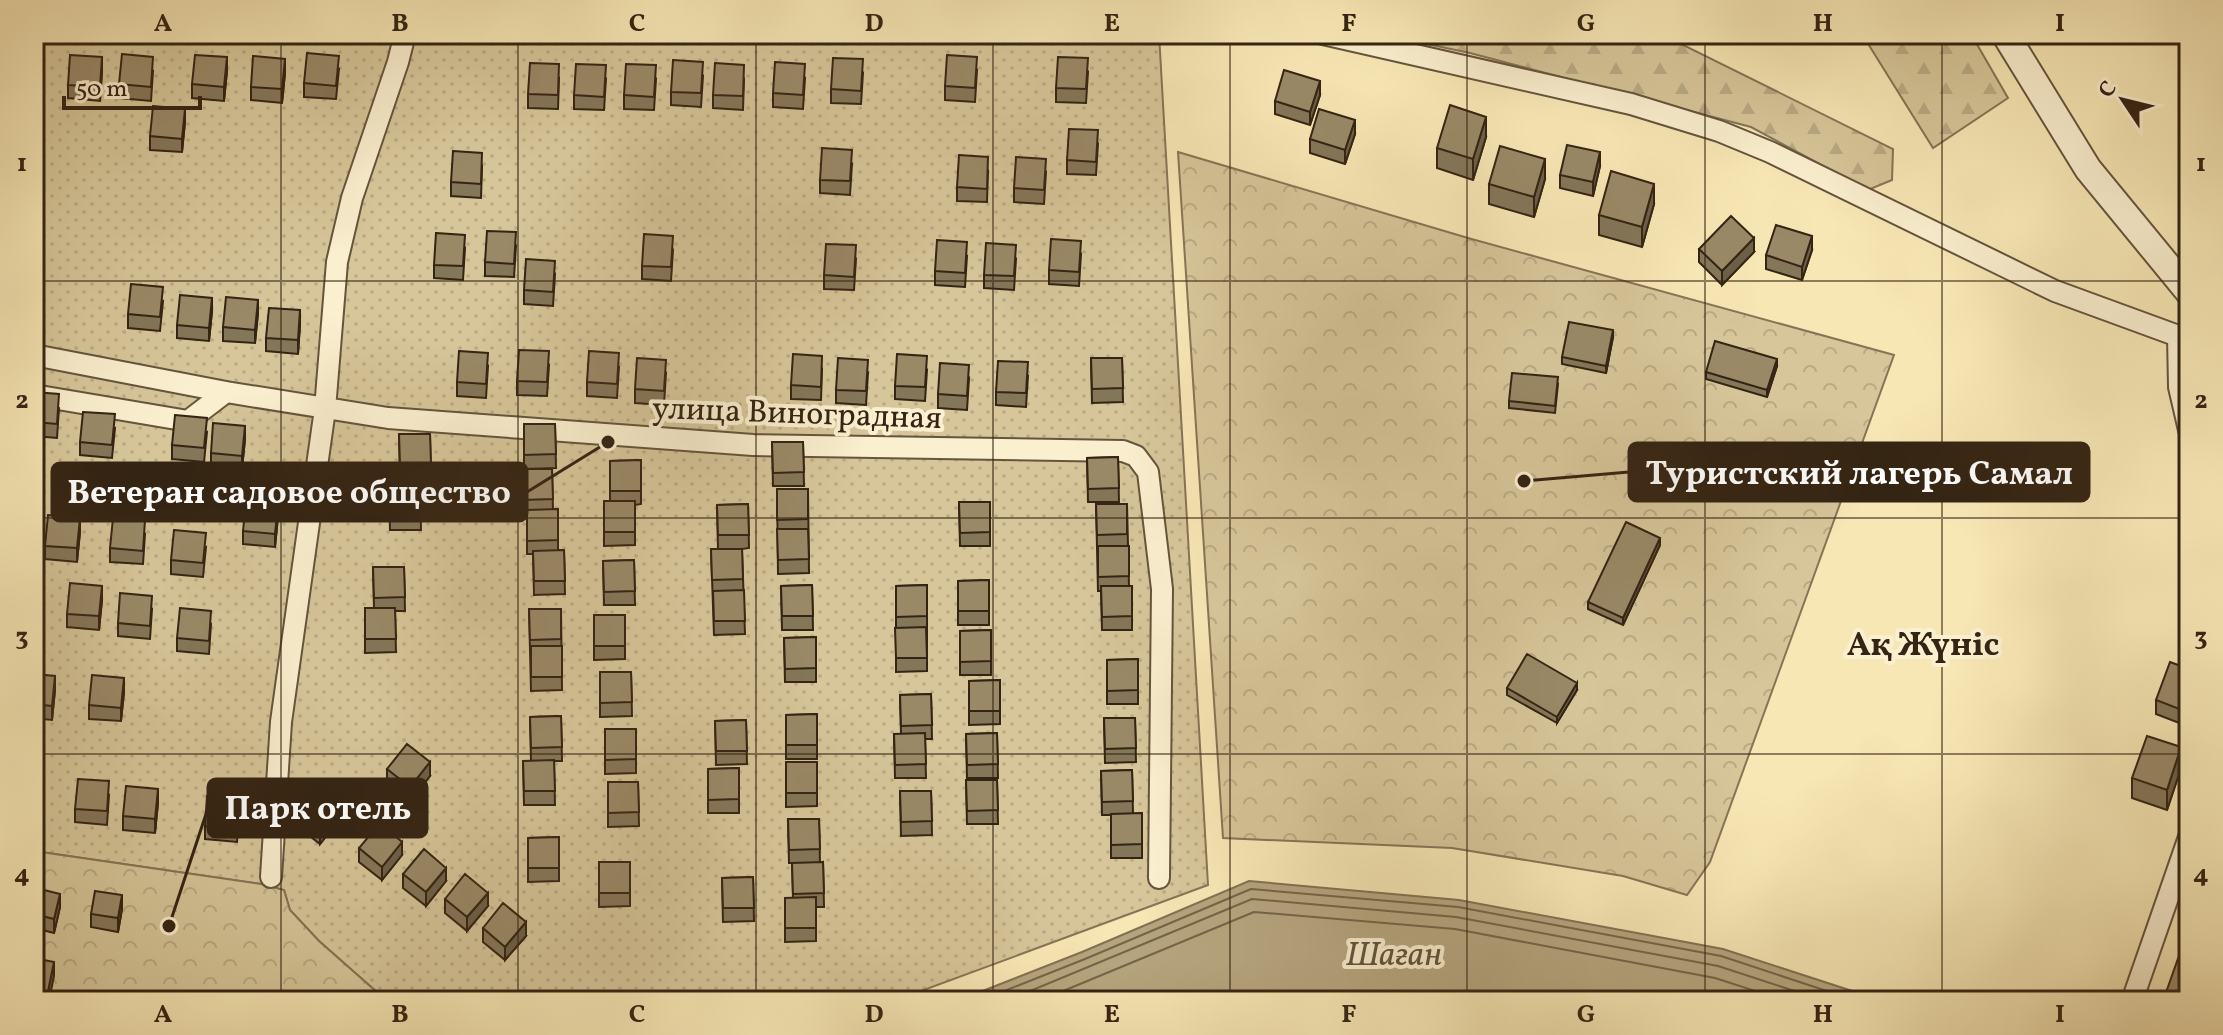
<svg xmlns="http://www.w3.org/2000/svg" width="2223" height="1035" font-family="Vollkorn,serif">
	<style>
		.grass { fill: url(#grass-dots); stroke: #857556; stroke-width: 2 }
		.forest { fill: url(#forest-firs); stroke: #857556; stroke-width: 2 }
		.park { fill: url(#park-crowns); stroke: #857556; stroke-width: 2 }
		.water { fill: #b5a57e; stroke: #817153; stroke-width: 2 }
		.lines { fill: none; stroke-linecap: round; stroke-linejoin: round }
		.shore { stroke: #746448; stroke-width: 2 }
		.minor-casing { stroke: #65553c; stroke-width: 24 }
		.tertiary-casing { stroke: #65553c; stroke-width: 30 }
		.minor { stroke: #faefcf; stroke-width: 20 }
		.tertiary { stroke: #faefcf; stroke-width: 26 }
		.wall { fill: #847659; stroke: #342413; stroke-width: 2 }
		.shaded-wall { fill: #6b6048; stroke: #342413; stroke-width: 2 }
		.building { fill: #998967; stroke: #342413; stroke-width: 2 }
		.grid { fill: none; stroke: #342413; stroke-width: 2; stroke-opacity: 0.55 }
		.labels { text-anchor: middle; stroke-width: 8; stroke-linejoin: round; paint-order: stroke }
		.street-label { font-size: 32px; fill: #342413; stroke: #faefcf }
		.neighbourhood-label { font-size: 34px; font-weight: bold; fill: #342413; stroke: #faefcf }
		.water-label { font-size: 34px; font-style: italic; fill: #615138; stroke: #faefcf }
		.leader { fill: none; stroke: #342413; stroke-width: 3 }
		.callout-dot { fill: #342413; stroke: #faefcf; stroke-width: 3 }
		.callout { fill: #342413; stroke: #342413; stroke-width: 3 }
		.callout-label { font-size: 34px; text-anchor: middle; font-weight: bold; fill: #fff }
		.neatline { fill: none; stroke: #342413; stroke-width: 3 }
		.grid-label { font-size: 26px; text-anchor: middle; font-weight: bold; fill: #342413 }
	</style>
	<defs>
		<pattern id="grass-dots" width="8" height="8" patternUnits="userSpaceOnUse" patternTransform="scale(2)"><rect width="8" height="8" fill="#d6c699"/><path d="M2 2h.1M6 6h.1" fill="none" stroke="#b8aa83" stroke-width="1.8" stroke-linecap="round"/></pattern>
		<pattern id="forest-firs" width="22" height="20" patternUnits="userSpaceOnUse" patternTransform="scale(2)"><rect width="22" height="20" fill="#d6c699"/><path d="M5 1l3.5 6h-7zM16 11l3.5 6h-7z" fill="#b8aa83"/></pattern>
		<pattern id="park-crowns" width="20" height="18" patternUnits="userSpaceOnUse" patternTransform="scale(2)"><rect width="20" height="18" fill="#d6c699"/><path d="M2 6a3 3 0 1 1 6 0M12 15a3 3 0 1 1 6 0" fill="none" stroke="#b8aa83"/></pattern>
	</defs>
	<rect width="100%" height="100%" fill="#f7e7b5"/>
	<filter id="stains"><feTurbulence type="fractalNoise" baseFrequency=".0025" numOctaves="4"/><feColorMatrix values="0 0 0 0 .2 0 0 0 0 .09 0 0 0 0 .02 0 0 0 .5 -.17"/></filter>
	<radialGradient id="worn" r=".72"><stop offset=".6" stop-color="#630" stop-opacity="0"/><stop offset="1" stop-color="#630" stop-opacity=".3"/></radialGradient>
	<!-- grass -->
	<path class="grass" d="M 34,34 L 1159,34 L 1208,885 L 894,1001 L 387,1001 L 319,941 L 290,910 L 284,890 L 261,884 L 34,851 Z"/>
	<!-- forest -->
	<path class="forest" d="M 1379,34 L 1661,34 L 1893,149 L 1892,180 L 1868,190 L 1751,127 L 1470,53 Z
		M 1862,34 L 1971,34 L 2008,98 L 1933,148 Z"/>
	<!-- park -->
	<path class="park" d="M 1178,152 L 1468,238 L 1894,355 L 1710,862 L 1687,895 L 1623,876 L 1452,848 L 1223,838 Z
		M 34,851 L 261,884 L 284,890 L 290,910 L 319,941 L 387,1001 L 34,1001 Z"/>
	<!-- water -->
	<path class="water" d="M 1249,881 L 1459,900 L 1723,949 L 1883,1001 L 957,1001 L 1082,952 Z"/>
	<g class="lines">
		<!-- shore -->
		<path class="shore" d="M 979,1001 L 1085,959 L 1251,889 L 1458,907 L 1721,956 L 1857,1001
			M 1006,1001 L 1252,899 L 1456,917 L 1718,966 L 1825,1001
			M 1039,1001 L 1254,912 L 1455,929 L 1715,978 L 1786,1001"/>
		<defs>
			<path id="minor" d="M 1323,34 L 1631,104 L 1719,131 L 1770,152 L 2055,291 L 2189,340
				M 2178,336 L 2179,387 L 2189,430
				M 34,355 L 226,392 L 388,418 L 753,445 L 1123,451 L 1136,456 L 1148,472 L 1162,589 L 1159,878
				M 34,395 L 188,421 L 226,392
				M 271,877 L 281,722 L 325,409 L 337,262 L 352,198 L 398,62 L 405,34
				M 2132,1001 L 2189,837"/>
			<path id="tertiary" d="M 2005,34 L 2088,169 L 2189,292"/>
		</defs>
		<!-- minor casing -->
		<use href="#minor" class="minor-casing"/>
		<!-- tertiary casing -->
		<use href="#tertiary" class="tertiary-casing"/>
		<!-- minor -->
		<use href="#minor" class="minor"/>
		<!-- tertiary -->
		<use href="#tertiary" class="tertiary"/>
	</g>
	<!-- wall -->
	<path class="wall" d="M 339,69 L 336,99 L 304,97 L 304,83 Z
		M 977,70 L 975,102 L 945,100 L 945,86 Z
		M 102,71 L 100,101 L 68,98 L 68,85 Z
		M 153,71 L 151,101 L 119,98 L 119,84 Z
		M 227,71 L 224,101 L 192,98 L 192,84 Z
		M 1088,72 L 1086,103 L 1056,102 L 1056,88 Z
		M 285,73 L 282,103 L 251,100 L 251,87 Z
		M 863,73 L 861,104 L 831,103 L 831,89 Z
		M 703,76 L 701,107 L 671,105 L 671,92 Z
		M 559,78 L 558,109 L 528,108 L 528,94 Z
		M 805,78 L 803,109 L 773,107 L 773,93 Z
		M 606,79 L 604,110 L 574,109 L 574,95 Z
		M 656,79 L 654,110 L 624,109 L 624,95 Z
		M 744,79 L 743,110 L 713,108 L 713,95 Z
		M 1320,95 L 1310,125 L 1275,114 L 1275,101 Z
		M 185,122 L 182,152 L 150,150 L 150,136 Z
		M 1355,134 L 1345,164 L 1310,153 L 1310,139 Z
		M 1486,137 L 1473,180 L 1437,168 L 1437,148 Z
		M 1098,144 L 1096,175 L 1067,174 L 1067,160 Z
		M 852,164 L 850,195 L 820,193 L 820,180 Z
		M 482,166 L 481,198 L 451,196 L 451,182 Z
		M 1600,166 L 1593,196 L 1560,188 L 1560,175 Z
		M 988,171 L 987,202 L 957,201 L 957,187 Z
		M 1046,172 L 1044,204 L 1014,202 L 1014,188 Z
		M 1545,179 L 1534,217 L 1489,204 L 1489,184 Z
		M 1654,204 L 1642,247 L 1599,235 L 1599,215 Z
		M 516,246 L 514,277 L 485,276 L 485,262 Z
		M 465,248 L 463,280 L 434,278 L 434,265 Z
		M 1699,249 L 1754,252 L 1722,285 L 1699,262 Z
		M 673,250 L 671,281 L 642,279 L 642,266 Z
		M 1812,250 L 1802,280 L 1766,269 L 1766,255 Z
		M 1081,254 L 1079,286 L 1049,284 L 1049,270 Z
		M 967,256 L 965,287 L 935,285 L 935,271 Z
		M 856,259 L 854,290 L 824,289 L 824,275 Z
		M 1016,259 L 1014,290 L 984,288 L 984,275 Z
		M 555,274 L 553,306 L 524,304 L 524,290 Z
		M 163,301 L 160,331 L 128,328 L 128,314 Z
		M 212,311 L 209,341 L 177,338 L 177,325 Z
		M 258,313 L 255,343 L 223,341 L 223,327 Z
		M 300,324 L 298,354 L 266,351 L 266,338 Z
		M 1613,337 L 1606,373 L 1562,364 L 1562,357 Z
		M 1091,358 L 1122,358 L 1123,402 L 1092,403 Z
		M 549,365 L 547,396 L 517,395 L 517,381 Z
		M 488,366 L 486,398 L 457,396 L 457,382 Z
		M 1777,366 L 1767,397 L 1706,379 L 1706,372 Z
		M 619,367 L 617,398 L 587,396 L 587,382 Z
		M 822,369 L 821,400 L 791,399 L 791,385 Z
		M 927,370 L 925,401 L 895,399 L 895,386 Z
		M 666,373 L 664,405 L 635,403 L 635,389 Z
		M 868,373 L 866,405 L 836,403 L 836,390 Z
		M 1028,376 L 1026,407 L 996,405 L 996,392 Z
		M 969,378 L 967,410 L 938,408 L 938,394 Z
		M 1558,384 L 1555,413 L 1509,408 L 1509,401 Z
		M 34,392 L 59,408 L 57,438 L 34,436 Z
		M 524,424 L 555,424 L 556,468 L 524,469 Z
		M 115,428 L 112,458 L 80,455 L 80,442 Z
		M 207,432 L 204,462 L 172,459 L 172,445 Z
		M 399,434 L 430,434 L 431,478 L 400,479 Z
		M 245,439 L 242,469 L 211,467 L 211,453 Z
		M 772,442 L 803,442 L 804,486 L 773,486 Z
		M 1118,457 L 1119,502 L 1088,502 L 1087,458 Z
		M 641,460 L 641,504 L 635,505 L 635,545 L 604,546 L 604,501 L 610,501 L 610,461 Z
		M 521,469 L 552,469 L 553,510 L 558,509 L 558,550 L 564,550 L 565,594 L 534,595 L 533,554 L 527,554 L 527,513 L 522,514 Z
		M 389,486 L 420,486 L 421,530 L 390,530 Z
		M 777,489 L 808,489 L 809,573 L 778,574 Z
		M 959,502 L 990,502 L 990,546 L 960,546 Z
		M 748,504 L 749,548 L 742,549 L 745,634 L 714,635 L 711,549 L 718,549 L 717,505 Z
		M 1096,504 L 1127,504 L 1129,586 L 1132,586 L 1132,630 L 1102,630 L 1101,591 L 1098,591 Z
		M 278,517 L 275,547 L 243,544 L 243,531 Z
		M 80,532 L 77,562 L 45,559 L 45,546 Z
		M 145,534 L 143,564 L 110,562 L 110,548 Z
		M 1660,545 L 1623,625 L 1588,609 L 1588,602 Z
		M 206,547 L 203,577 L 171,574 L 171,560 Z
		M 634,560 L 635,605 L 604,605 L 603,561 Z
		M 373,567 L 404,567 L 405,611 L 395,611 L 396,652 L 365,653 L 365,608 L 374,608 Z
		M 989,580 L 989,625 L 958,625 L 958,581 Z
		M 812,585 L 813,630 L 782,630 L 781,586 Z
		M 927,585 L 927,671 L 896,672 L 896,586 Z
		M 102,600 L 99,630 L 67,627 L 67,614 Z
		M 152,609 L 150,639 L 118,636 L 118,623 Z
		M 529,609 L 561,609 L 562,690 L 531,691 Z
		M 594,615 L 625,615 L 625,659 L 594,660 Z
		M 211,624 L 209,654 L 177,651 L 177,638 Z
		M 991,630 L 991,675 L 960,675 L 960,631 Z
		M 816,637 L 816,682 L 785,682 L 784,638 Z
		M 1138,659 L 1138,704 L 1107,704 L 1107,660 Z
		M 2189,669 L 2189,721 L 2187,726 L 2156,714 L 2156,700 Z
		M 600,672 L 631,672 L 632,716 L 600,717 Z
		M 34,674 L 55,690 L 52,720 L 34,718 Z
		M 1000,680 L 1000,724 L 969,725 L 969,681 Z
		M 1507,688 L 1577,690 L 1557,723 L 1507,695 Z
		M 124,692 L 121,721 L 89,719 L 89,705 Z
		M 931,694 L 932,739 L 925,739 L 926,778 L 895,778 L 894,734 L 901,734 L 900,695 Z
		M 817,714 L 817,759 L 786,759 L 786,715 Z
		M 561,716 L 562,761 L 554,761 L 555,805 L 524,805 L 523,761 L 531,761 L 530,717 Z
		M 1104,718 L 1135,718 L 1136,762 L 1105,763 Z
		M 746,720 L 747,764 L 716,765 L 715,721 Z
		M 605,729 L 636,729 L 636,773 L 605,774 Z
		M 997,733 L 998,778 L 967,778 L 966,734 Z
		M 786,762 L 817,762 L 817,806 L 786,807 Z
		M 739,768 L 739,813 L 708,813 L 708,769 Z
		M 2181,768 L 2167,810 L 2132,798 L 2132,778 Z
		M 387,769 L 430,776 L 410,801 L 387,782 Z
		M 1132,770 L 1133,814 L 1142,813 L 1142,858 L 1111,858 L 1111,815 L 1102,815 L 1101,771 Z
		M 966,780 L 997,780 L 998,824 L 967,824 Z
		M 608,782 L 638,782 L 639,826 L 608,827 Z
		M 900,791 L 931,791 L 932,835 L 901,836 Z
		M 109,795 L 107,825 L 75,822 L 75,809 Z
		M 158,803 L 155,833 L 123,830 L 123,816 Z
		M 239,812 L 237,842 L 205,839 L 205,826 Z
		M 297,812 L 340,819 L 320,844 L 297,826 Z
		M 788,819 L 819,819 L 820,863 L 823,862 L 824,907 L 816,907 L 816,941 L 785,942 L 785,898 L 793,898 L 792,863 L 789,863 Z
		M 559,837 L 559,881 L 528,882 L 528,838 Z
		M 359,848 L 402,855 L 382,880 L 359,862 Z
		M 599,862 L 630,862 L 630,906 L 599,907 Z
		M 403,874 L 446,881 L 426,906 L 403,888 Z
		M 753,877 L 754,921 L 723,922 L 722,878 Z
		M 34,895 L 60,907 L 54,933 L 34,928 Z
		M 445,899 L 488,906 L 467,931 L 445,913 Z
		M 122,909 L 118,932 L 91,927 L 91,914 Z
		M 483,928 L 526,936 L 505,960 L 483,942 Z"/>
	<!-- shaded-wall -->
	<path class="shaded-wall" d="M 102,57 L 102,71 L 100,101 L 100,87 Z
		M 227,57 L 227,71 L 224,101 L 224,87 Z
		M 285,59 L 285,73 L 282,103 L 282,89 Z
		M 1320,81 L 1320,95 L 1310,125 L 1310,112 Z
		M 185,109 L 185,122 L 182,152 L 182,139 Z
		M 1486,117 L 1486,137 L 1473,180 L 1473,159 Z
		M 1355,120 L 1355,134 L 1345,164 L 1345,150 Z
		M 1600,152 L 1600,166 L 1593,196 L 1593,182 Z
		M 1545,159 L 1545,179 L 1534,217 L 1534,197 Z
		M 1654,184 L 1654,204 L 1642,247 L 1642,227 Z
		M 1812,236 L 1812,250 L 1802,280 L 1802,267 Z
		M 1754,238 L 1754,252 L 1722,285 L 1722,271 Z
		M 212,298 L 212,311 L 209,341 L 209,328 Z
		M 258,300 L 258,313 L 255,343 L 255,330 Z
		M 300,310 L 300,324 L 298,354 L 298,340 Z
		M 1613,330 L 1613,337 L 1606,373 L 1606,366 Z
		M 1777,359 L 1777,366 L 1767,397 L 1767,390 Z
		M 245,426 L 245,439 L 242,469 L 242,456 Z
		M 278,504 L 278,517 L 275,547 L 275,534 Z
		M 37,513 L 37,527 L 34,557 L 34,543 Z
		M 80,518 L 80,532 L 77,562 L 77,548 Z
		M 1660,538 L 1660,545 L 1623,625 L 1623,618 Z
		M 102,586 L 102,600 L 99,630 L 99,616 Z
		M 55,676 L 55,690 L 52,720 L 52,706 Z
		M 124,678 L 124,692 L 121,721 L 121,708 Z
		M 1577,683 L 1577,690 L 1557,723 L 1557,717 Z
		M 2189,707 L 2189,721 L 2187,726 L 2187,712 Z
		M 2181,747 L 2181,768 L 2167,810 L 2167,790 Z
		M 430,762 L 430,776 L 410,801 L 410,787 Z
		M 158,789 L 158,803 L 155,833 L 155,819 Z
		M 340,806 L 340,819 L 320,844 L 320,831 Z
		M 402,842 L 402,855 L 382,880 L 382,867 Z
		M 446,868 L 446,881 L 426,906 L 426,892 Z
		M 488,893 L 488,906 L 467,931 L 467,917 Z
		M 60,894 L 60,907 L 54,933 L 54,919 Z
		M 122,895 L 122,909 L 118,932 L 118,918 Z
		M 526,922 L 526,936 L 505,960 L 505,947 Z
		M 54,962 L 54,976 L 49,1001 L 46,1001 Z"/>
	<!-- building -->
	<path class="building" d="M 307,53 L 339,56 L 336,86 L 304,83 Z
		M 122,54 L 153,57 L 151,87 L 119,84 Z
		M 70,55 L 102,57 L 100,87 L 68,85 Z
		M 195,55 L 227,57 L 224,87 L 192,84 Z
		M 947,55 L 977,57 L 975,88 L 945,86 Z
		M 253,56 L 285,59 L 282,89 L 251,87 Z
		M 1058,57 L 1088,58 L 1086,89 L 1056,88 Z
		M 833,58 L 863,59 L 861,91 L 831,89 Z
		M 673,60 L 703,62 L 701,93 L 671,92 Z
		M 775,62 L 805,64 L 803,95 L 773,93 Z
		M 530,63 L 559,64 L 558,95 L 528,94 Z
		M 715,63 L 744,65 L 743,96 L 713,95 Z
		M 576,64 L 606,65 L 604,97 L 574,95 Z
		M 626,64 L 656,65 L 654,97 L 624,95 Z
		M 1284,70 L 1320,81 L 1310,112 L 1275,101 Z
		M 1450,105 L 1486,117 L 1473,159 L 1437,148 Z
		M 153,106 L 185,109 L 182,139 L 150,136 Z
		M 1319,109 L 1355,120 L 1345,150 L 1310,139 Z
		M 1069,129 L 1098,130 L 1096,162 L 1067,160 Z
		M 1567,145 L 1600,152 L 1593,182 L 1560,175 Z
		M 1500,146 L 1545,159 L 1534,197 L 1489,184 Z
		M 822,148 L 852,150 L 850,181 L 820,180 Z
		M 453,151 L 482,153 L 481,184 L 451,182 Z
		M 959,155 L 988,157 L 987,189 L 957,187 Z
		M 1016,157 L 1046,159 L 1044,190 L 1014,188 Z
		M 1611,171 L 1654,184 L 1642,227 L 1599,215 Z
		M 1731,216 L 1754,238 L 1722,271 L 1699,249 Z
		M 1776,225 L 1812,236 L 1802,267 L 1766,255 Z
		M 487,231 L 516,232 L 514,264 L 485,262 Z
		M 436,233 L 465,235 L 463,266 L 434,265 Z
		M 644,234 L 673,236 L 671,267 L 642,266 Z
		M 1051,239 L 1081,241 L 1079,272 L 1049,270 Z
		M 937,240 L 967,242 L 965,273 L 935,271 Z
		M 986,243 L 1016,245 L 1014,276 L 984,275 Z
		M 826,244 L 856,245 L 854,277 L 824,275 Z
		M 526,259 L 555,261 L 553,292 L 524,290 Z
		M 131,284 L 163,287 L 160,317 L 128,314 Z
		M 180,295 L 212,298 L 209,328 L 177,325 Z
		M 226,297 L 258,300 L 255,330 L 223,327 Z
		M 269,308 L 300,310 L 298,340 L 266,338 Z
		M 1569,322 L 1613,330 L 1606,366 L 1562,357 Z
		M 1715,341 L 1777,359 L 1767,390 L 1706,372 Z
		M 519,350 L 549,351 L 547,382 L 517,381 Z
		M 459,351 L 488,353 L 486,384 L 457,382 Z
		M 589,351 L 619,353 L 617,384 L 587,382 Z
		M 793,354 L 822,356 L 821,387 L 791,385 Z
		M 897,354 L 927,356 L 925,387 L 895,386 Z
		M 637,358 L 666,360 L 664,391 L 635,389 Z
		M 838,358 L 868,360 L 866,391 L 836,390 Z
		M 1091,358 L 1122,358 L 1123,388 L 1092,389 Z
		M 998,361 L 1028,362 L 1026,393 L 996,392 Z
		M 940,363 L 969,365 L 967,396 L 938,394 Z
		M 1512,373 L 1558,377 L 1555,406 L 1509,401 Z
		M 34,392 L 59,394 L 57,424 L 34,422 Z
		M 83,412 L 115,414 L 112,445 L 80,442 Z
		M 175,415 L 207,418 L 204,448 L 172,445 Z
		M 213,423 L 245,426 L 242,456 L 211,453 Z
		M 524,424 L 555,424 L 556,454 L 524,455 Z
		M 399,434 L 430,434 L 431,464 L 400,465 Z
		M 772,442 L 803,442 L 804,472 L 773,473 Z
		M 1118,457 L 1119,488 L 1088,489 L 1087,458 Z
		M 641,460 L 641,491 L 610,491 L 610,461 Z
		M 521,469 L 552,469 L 553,499 L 522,500 Z
		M 777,489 L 808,489 L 808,519 L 777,520 Z
		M 246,501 L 278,504 L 275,534 L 243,531 Z
		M 604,501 L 635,501 L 635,532 L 604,532 Z
		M 959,502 L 990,502 L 990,532 L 960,533 Z
		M 748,504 L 749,535 L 718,535 L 717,505 Z
		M 1096,504 L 1127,504 L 1127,534 L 1097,535 Z
		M 558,509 L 558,540 L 527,541 L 527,510 Z
		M 34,513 L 37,513 L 34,543 Z
		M 48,515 L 80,518 L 77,548 L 45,546 Z
		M 113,518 L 145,520 L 143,551 L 110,548 Z
		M 1626,522 L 1660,538 L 1623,618 L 1588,602 Z
		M 777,529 L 808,529 L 809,559 L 778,560 Z
		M 174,530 L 206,533 L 203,563 L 171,560 Z
		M 1098,546 L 1129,546 L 1129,576 L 1098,577 Z
		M 711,549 L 742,549 L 743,579 L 712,580 Z
		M 564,550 L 565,581 L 534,581 L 533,551 Z
		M 634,560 L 635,591 L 604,592 L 603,561 Z
		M 373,567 L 404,567 L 405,597 L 374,598 Z
		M 989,580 L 989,611 L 958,611 L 958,581 Z
		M 70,583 L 102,586 L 99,616 L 67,614 Z
		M 812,585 L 813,616 L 782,616 L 781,586 Z
		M 927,585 L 927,616 L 896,617 L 896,586 Z
		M 1101,586 L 1132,586 L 1132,616 L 1102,617 Z
		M 744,590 L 745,621 L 714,621 L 713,591 Z
		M 120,593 L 152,596 L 150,626 L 118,623 Z
		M 180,608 L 211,611 L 209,641 L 177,638 Z
		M 365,608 L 395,608 L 396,639 L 365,639 Z
		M 529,609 L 561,609 L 561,639 L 530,640 Z
		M 594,615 L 625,615 L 625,646 L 594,646 Z
		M 926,627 L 927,658 L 896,658 L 895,628 Z
		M 991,630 L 991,661 L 960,662 L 960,631 Z
		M 816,637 L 816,668 L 785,669 L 784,638 Z
		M 531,646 L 562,646 L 562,677 L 531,677 Z
		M 1527,654 L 1577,683 L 1557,717 L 1507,688 Z
		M 1138,659 L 1138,690 L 1107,691 L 1107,660 Z
		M 2170,662 L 2189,669 L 2189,707 L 2187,712 L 2156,700 Z
		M 600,672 L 631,672 L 632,702 L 600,703 Z
		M 34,674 L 55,676 L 52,706 L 34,704 Z
		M 92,675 L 124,678 L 121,708 L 89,705 Z
		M 1000,680 L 1000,711 L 969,711 L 969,681 Z
		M 931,694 L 932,725 L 901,726 L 900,695 Z
		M 817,714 L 817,745 L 786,745 L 786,715 Z
		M 561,716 L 562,747 L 531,748 L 530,717 Z
		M 1104,718 L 1135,718 L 1136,748 L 1105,749 Z
		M 746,720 L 747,751 L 716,751 L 715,721 Z
		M 605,729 L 636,729 L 636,759 L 605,760 Z
		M 925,733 L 926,764 L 895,765 L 894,734 Z
		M 997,733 L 998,764 L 967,765 L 966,734 Z
		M 2147,736 L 2181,747 L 2167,790 L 2132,778 Z
		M 407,744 L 430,762 L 410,787 L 387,769 Z
		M 554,760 L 555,791 L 524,791 L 523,761 Z
		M 786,762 L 817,762 L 817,793 L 786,793 Z
		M 739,768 L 739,799 L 708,800 L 708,769 Z
		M 1132,770 L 1133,801 L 1102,802 L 1101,771 Z
		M 34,772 L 36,772 L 34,796 Z
		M 78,779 L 109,781 L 107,811 L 75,809 Z
		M 966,780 L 997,780 L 998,810 L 967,811 Z
		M 608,782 L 638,782 L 639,812 L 608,813 Z
		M 126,786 L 158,789 L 155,819 L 123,816 Z
		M 900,791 L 931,791 L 932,821 L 901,822 Z
		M 207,796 L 239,799 L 237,829 L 205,826 Z
		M 1142,813 L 1142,844 L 1111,845 L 1111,814 Z
		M 788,819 L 819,819 L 820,849 L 789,850 Z
		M 380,823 L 402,842 L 382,867 L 359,848 Z
		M 559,837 L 559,868 L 528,868 L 528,838 Z
		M 424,849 L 446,868 L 426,892 L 403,874 Z
		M 599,862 L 630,862 L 630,893 L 599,893 Z
		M 823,862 L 824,893 L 793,894 L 792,863 Z
		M 465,874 L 488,893 L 467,917 L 445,899 Z
		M 753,877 L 754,908 L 723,908 L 722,878 Z
		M 36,888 L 60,894 L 54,919 L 34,914 L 34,895 Z
		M 95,891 L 122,895 L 118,918 L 91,914 Z
		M 816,897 L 816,928 L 785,928 L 785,898 Z
		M 503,903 L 526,922 L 505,947 L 483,928 Z
		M 2181,950 L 2189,953 L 2189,1001 L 2163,1001 Z
		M 34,958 L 54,962 L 46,1001 L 34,1001 Z"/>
	<!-- grid -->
	<path class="grid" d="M 281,34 L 281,1001M 518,34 L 518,1001M 756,34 L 756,1001M 993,34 L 993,1001M 1230,34 L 1230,1001M 1467,34 L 1467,1001M 1705,34 L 1705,1001M 1942,34 L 1942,1001M 34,281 L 2189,281M 34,518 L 2189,518M 34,754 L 2189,754"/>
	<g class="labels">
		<!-- street labels -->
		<g class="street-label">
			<text transform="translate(797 412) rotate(2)" y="11">улица Виноградная</text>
		</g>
		<!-- neighbourhood labels -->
		<g class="neighbourhood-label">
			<text x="1923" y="655">Ақ Жүніс</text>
		</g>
		<!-- water labels -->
		<g class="water-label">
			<text x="1394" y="965">Шаған</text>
		</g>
	</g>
	<!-- callouts -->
	<path class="leader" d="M1524 481L1629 472M608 442L527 492M169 926L208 808"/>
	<g class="callout-dot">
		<circle cx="1524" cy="481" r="8"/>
		<circle cx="608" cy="442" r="8"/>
		<circle cx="169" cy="926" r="8"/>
	</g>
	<g class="callout">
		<rect x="1629" y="443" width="460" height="58" rx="8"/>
		<rect x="52" y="463" width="475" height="58" rx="8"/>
		<rect x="208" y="779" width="219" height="58" rx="8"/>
	</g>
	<g class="callout-label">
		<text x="1859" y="484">Туристский лагерь Самал</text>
		<text x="289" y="503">Ветеран садовое общество</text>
		<text x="318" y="819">Парк отель</text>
	</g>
	<!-- margin -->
	<rect width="2223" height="1035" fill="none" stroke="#f7e7b5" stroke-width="88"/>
	<!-- north arrow -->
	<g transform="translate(2123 100) rotate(305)" stroke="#faefcf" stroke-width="6" paint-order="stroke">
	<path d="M0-6L14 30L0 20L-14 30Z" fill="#342413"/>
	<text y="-12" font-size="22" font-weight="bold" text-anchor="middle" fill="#342413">С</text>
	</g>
	<!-- scale -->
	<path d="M64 96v12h136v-12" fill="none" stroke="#342413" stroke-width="4"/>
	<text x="76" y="96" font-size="24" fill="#342413" stroke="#faefcf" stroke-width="6" paint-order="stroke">50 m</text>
	<rect x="44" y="44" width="2135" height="947" class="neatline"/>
	<g class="grid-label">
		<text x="163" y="31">A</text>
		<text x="400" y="31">B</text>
		<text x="637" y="31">C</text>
		<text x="874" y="31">D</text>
		<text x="1112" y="31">E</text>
		<text x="1349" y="31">F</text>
		<text x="1586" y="31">G</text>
		<text x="1823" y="31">H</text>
		<text x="2060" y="31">I</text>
		<text x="22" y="171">1</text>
		<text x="2201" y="171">1</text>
		<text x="22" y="408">2</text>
		<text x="2201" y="408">2</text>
		<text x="22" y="645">3</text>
		<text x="2201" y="645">3</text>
		<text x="22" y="882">4</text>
		<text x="2201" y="882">4</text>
		<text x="163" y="1022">A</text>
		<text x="400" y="1022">B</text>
		<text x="637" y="1022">C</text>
		<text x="874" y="1022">D</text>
		<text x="1112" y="1022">E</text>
		<text x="1349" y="1022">F</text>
		<text x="1586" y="1022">G</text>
		<text x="1823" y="1022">H</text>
		<text x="2060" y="1022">I</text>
	</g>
	<rect width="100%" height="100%" filter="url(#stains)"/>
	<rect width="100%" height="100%" fill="url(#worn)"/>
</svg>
